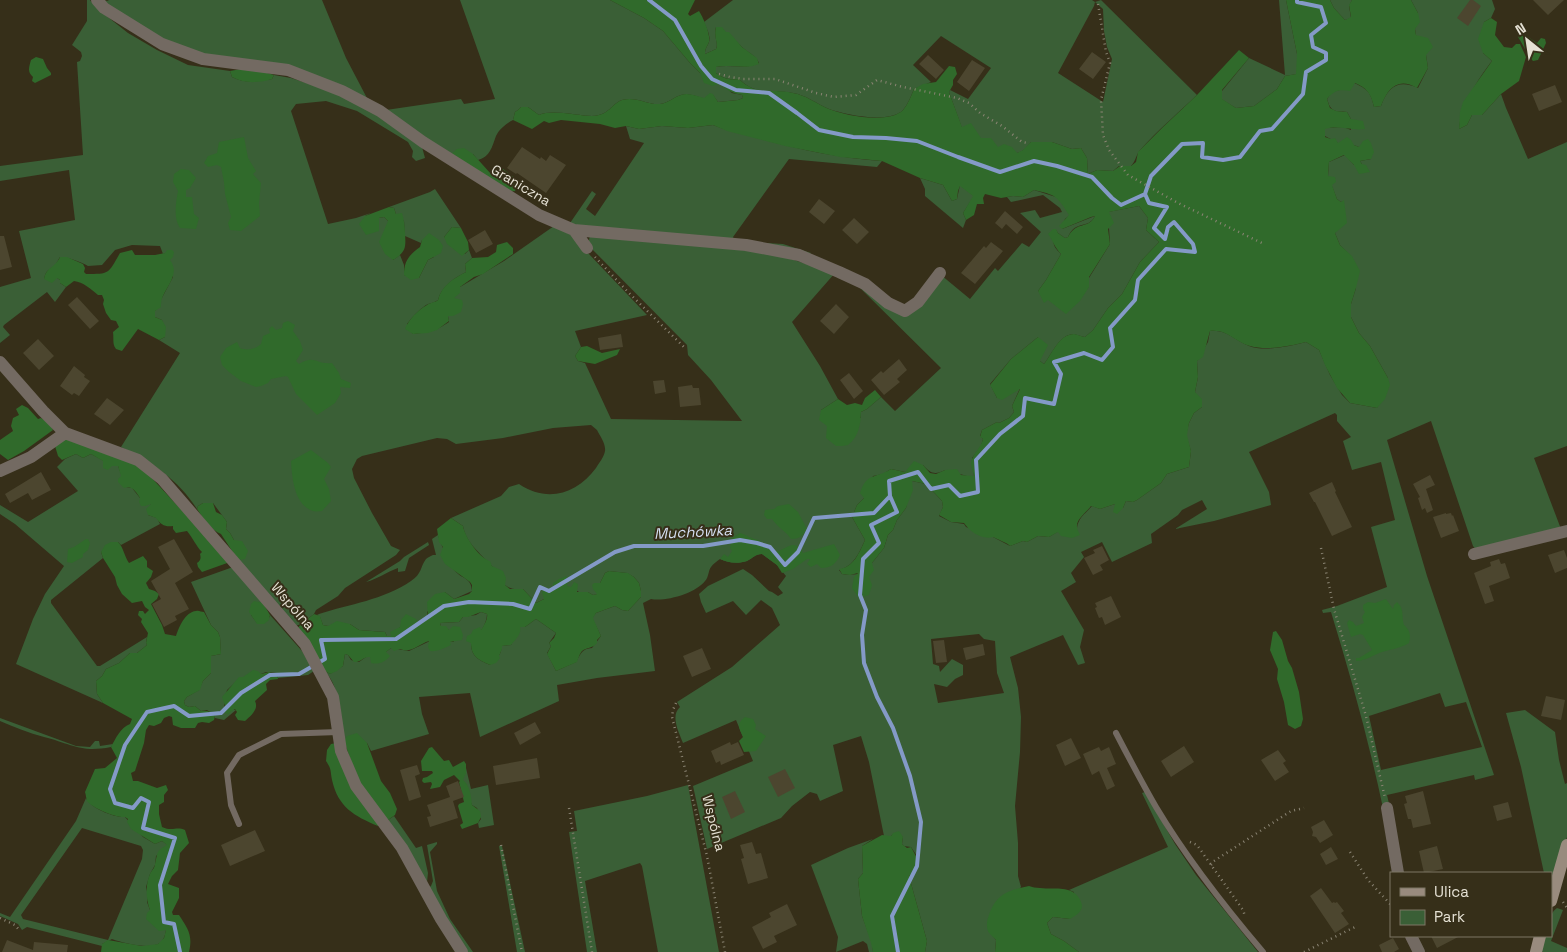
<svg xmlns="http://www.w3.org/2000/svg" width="1567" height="952" font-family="'Space Grotesk',sans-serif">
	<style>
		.green { fill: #3a5f36; fill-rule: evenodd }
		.forest { fill: #306a2b }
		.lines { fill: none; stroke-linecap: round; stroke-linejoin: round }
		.stream { stroke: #849ac7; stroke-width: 4 }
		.building { fill: #4c462f }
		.path { stroke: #8b8574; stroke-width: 2.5; stroke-dasharray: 1 4; stroke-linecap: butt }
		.lane { stroke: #736a62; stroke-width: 6 }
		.street { stroke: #736a62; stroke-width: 12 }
		.secondary { stroke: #998b7e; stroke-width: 12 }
		.labels { text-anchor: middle; stroke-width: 4; stroke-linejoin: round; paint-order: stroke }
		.street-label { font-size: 14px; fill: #e5e1d4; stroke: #362f19 }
		.water-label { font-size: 15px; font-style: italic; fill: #d5dff2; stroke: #362f19 }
	</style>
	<rect width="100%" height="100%" fill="#362f19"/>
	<!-- green -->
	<path class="green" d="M 87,0 L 90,0 L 99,10 L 128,33 L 157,50 L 188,65 L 230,71 L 232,77 C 245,84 258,81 272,79 L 274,75 L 291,78 L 325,89 L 367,108 L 422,147 L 425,158 L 416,161 L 412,157 L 413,151 L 408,142 L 357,111 L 326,101 L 296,104 L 291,111 L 328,224 L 356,218 L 371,213 L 365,216 L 379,218 L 384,217 L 388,221 L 393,260 L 400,255 L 404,265 L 404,275 L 419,278 L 428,260 L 434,257 L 422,240 L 421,243 L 405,236 L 404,221 L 396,214 L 394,208 L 389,207 L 430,192 L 435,189 L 461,228 L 452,227 L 444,237 L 465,254 L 469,250 L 472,258 L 465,264 L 466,272 C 454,278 441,287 438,300 C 434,303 430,303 426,305 C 419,310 412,317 407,324 L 413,334 C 430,332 434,332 449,322 L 448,316 L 453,298 L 460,287 L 504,261 L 554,226 L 569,233 L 647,315 L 575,331 L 581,347 L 575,356 L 578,361 L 585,363 L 611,419 L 742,421 L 711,380 L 688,355 L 687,345 L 588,245 L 590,235 L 772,253 L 835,273 L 792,322 L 820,366 L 838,399 L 821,410 L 861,418 L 861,412 L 867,409 L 881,397 L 895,411 L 941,368 L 854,282 L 903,313 L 941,275 L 970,299 L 995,268 L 998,271 L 1022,243 L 1029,247 L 1041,232 L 1020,213 L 1035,210 L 1040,218 L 1062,212 L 1060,208 L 1043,195 L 1011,202 L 1007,197 L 1013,196 L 1023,197 L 1034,190 L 1059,198 L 1070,215 L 1065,219 L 1062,229 L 1095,216 C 1088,230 1076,219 1068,237 L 1065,238 L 1058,233 L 1056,230 C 1053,242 1051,245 1061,254 L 1046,280 L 1038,291 L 1048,300 L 1089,287 L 1089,278 L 1110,244 L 1108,212 L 1139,206 L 1148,218 L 1146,230 L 1159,242 L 1140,262 L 1122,294 L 1108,308 L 1093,330 L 1085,337 C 1082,337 1076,334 1073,334 C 1059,335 1052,354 1044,364 L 1040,361 L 1038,337 L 1011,359 L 990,384 L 997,398 L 1020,388 L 1012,406 L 1014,412 L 1009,418 L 999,423 L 997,422 L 982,430 L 980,436 L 983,439 L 981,446 L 972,458 L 974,476 L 967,476 L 945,470 C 935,475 931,474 923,465 L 905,472 L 891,469 L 883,474 L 873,476 L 864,498 L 857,505 L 852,517 L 865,540 C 859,553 854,566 839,570 L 842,574 C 853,576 857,572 868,577 L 872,563 L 884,548 L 888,535 L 893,530 L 897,520 L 906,508 L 912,481 L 926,484 L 942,501 L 943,507 L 939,516 L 951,522 L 964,524 L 966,527 L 993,537 L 1010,546 L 1023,541 L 1027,542 L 1038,536 L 1049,537 L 1059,531 L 1077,528 C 1078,518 1086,513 1092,506 L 1100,509 L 1115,504 L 1123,508 L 1126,501 L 1133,502 L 1137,500 L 1161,483 L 1167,474 L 1189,467 L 1191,451 L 1186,435 L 1189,423 L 1194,413 L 1202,407 L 1195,392 L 1198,377 L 1197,361 L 1208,342 L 1210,331 C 1226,329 1234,340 1249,346 C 1265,352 1290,346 1306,342 L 1319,350 L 1330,375 L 1342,395 L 1350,403 L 1377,408 L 1388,378 L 1370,346 L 1359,333 L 1351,317 L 1351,304 L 1356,288 L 1352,257 L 1340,245 L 1335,233 L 1344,201 L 1341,202 L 1337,199 L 1328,176 L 1329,162 L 1345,155 L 1354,165 L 1362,164 L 1360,161 L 1371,159 L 1359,147 L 1354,145 L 1338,143 L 1325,136 L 1325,128 L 1343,127 L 1351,130 L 1351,119 L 1347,112 C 1334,111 1331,112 1327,99 L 1332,92 L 1343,89 L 1354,83 C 1368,89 1371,93 1374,107 L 1381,106 C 1388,87 1398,79 1418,88 L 1428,68 L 1426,55 L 1416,35 L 1415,29 L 1418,13 L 1411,0 L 1492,0 L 1495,9 L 1491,18 L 1484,22 L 1483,53 L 1492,61 C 1478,78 1461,107 1459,129 L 1467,125 L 1472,115 L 1482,115 L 1501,94 L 1506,108 L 1528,159 L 1567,142 L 1567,446 L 1534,458 L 1561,529 L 1477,551 L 1473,546 L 1431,421 L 1387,440 L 1427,576 L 1494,775 L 1475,780 L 1474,775 L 1387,795 L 1390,808 L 1383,808 C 1369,742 1351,677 1331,612 L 1323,613 L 1322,610 L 1337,606 L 1387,587 L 1371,527 L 1395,520 L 1381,462 L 1352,470 L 1343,441 L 1351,437 L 1337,421 L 1337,415 L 1335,413 L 1249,452 L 1269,492 L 1271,505 L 1214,521 L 1175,529 L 1207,509 L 1202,500 L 1182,510 L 1178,515 L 1151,534 L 1152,543 L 1112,562 L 1102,542 L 1081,552 L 1084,557 L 1071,573 L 1076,582 L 1061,591 L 1084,630 L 1080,647 L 1085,663 L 1078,665 L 1063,635 L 1010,657 L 1018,688 L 1021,717 L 1020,752 L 1015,806 L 1018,843 L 1018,876 L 1021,887 L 988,930 L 996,940 L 995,952 L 925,952 L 927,941 L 909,876 L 912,874 L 917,856 L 911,847 L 904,846 L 902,844 L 903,837 L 894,833 L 891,836 L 884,836 L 869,762 L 861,736 L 833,745 L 843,791 L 820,801 L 817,794 L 810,792 L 792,806 L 781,818 L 707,849 L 693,786 L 753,761 L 736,720 L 683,743 C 679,732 670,716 680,707 L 677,702 L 732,667 L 780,625 L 772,608 L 761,600 L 746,615 L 733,601 L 706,613 L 701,602 L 699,594 L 708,586 L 743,569 L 752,575 L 769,591 L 772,592 L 778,596 L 783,593 L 778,587 L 786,576 L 777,565 L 762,554 C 755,554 753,558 747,561 C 738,564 728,563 720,559 C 717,561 713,564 711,567 C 708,571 709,577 705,581 C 696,593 666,602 651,599 L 643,603 L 650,635 L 655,671 L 597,678 L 557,685 L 559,701 L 480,737 L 470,693 L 419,697 L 422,714 L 429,734 L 371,751 L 367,743 L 344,741 C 341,716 341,690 325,671 L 330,674 L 343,666 L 345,654 L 348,655 L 351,660 L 359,662 L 366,657 L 371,657 L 371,663 L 391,648 L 409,651 L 430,641 L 454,642 L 449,630 L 441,626 L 440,623 L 459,622 L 463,617 L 476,615 L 481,612 L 487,614 C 487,625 478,635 471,643 C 471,657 479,660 490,665 C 495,660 503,654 501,646 L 511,645 L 520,627 L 525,627 L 536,619 L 556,633 L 549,643 L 551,646 L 547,653 L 556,671 L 576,662 C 581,653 582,649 592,648 L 601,636 L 592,618 L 596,613 L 615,606 L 622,610 L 628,611 L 641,597 L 641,591 L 639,583 L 634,577 L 627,573 L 609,571 L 605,573 L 600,583 L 594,583 L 595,590 L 598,594 L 593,595 L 588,592 L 579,592 L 571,587 L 554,589 L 544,599 L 536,603 L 523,589 C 518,589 513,590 508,587 C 500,583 497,572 492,566 C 480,553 466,543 463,526 L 451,518 L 501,496 L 509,487 L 519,484 C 547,503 577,494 596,468 C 599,463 604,457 605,451 C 606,444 600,436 597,430 L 591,425 L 553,428 L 503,438 L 456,444 L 447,439 L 437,438 L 362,456 L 357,459 L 352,469 L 354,478 L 372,513 L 391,546 L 400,550 L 396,555 L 345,588 L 338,596 L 316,610 L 314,614 L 301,624 L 293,627 L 238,560 L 234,540 L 230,533 L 226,529 L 227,522 L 213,503 L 203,503 L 198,506 L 197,509 C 178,479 152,463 121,447 L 180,353 L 159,340 L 165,337 L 162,320 L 155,317 L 155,311 L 173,277 L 169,260 L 165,253 L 163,254 L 160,246 L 132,245 L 115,250 L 102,265 L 88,266 C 82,262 67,257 60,257 C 58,260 56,265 53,267 C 47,271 46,271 44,279 L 56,277 L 60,280 L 60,283 L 66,287 L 55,302 L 47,292 L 4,325 L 3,327 L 10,335 L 0,343 L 0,287 L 31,278 L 19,231 L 75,220 L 69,170 L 0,181 L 0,166 L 83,155 L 77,62 L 80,61 L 82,56 L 81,52 L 72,45 L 87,21 ZM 979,634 L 984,639 L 995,641 L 997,673 L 1004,693 L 938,703 L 934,684 L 947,687 L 955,679 L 963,675 L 963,665 L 952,659 L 940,672 L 939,666 L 933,664 L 931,639 ZM 1440,693 L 1445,707 L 1466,702 L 1482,747 L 1381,770 L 1369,716 Z
		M 105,0 L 107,1 L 109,0 L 322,0 L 346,58 L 368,100 L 386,110 L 461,99 L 464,104 L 495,99 L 460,0 L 610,0 L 644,18 L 663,31 L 690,63 L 700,73 L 721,83 L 732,93 L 742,95 L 743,98 L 738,100 L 718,102 L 713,95 L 704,99 C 697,96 688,93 681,95 C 674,97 668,103 660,104 C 647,105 636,96 622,100 C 611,104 610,115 592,116 C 578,116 552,109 539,115 L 528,107 L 521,107 L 518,110 L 515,112 L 513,120 C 507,123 499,129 496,136 C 492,147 490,157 478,160 L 473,154 L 449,156 L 386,113 L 288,69 L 204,58 L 163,43 L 111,9 Z
		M 733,0 L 1092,0 L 1095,2 L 1101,0 L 1197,95 C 1178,113 1158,130 1141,149 C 1136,154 1136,161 1131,166 L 1119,166 L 1113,171 L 1097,170 L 1088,174 L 1087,158 L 1081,148 L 1072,149 L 1052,142 L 1031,142 C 1027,147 1022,153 1016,153 C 1001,152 976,135 962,128 L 949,92 L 950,90 L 968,99 L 991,68 L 941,36 L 913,65 L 931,82 L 914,89 C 911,96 908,104 903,110 C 889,124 846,115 829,109 C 817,104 806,95 793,93 C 770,88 758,97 739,79 C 729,80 724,79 716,73 L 716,67 C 730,64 747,70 759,63 C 756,55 748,53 742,47 C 734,39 727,32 716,27 C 713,36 719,43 716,49 L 705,54 C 705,48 707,47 709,42 C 711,35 706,28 704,22 ZM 1095,2 L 1103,9 L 1104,31 L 1107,47 L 1112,59 L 1103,102 L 1058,73 L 1094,6 Z
		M 1279,0 L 1286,0 L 1297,54 L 1297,74 L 1285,76 L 1277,89 L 1254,106 L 1236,108 L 1221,99 L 1222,91 L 1249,58 L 1285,75 Z
		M 1330,0 L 1352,0 L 1349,6 L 1351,18 L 1345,20 L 1334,8 Z
		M 713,125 C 727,131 740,133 754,137 C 796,149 838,158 882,161 L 877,167 L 789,159 L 733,237 L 735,241 L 783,244 L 811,253 L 808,256 L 568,226 L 592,191 L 596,194 L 586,209 L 595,216 L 644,143 L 630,139 L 626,126 L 639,129 L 662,126 L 688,128 Z
		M 920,178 L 943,185 L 952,201 L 957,199 L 960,185 L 974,196 L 963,213 L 966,220 L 963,228 L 925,196 L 925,189 Z
		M 76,454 L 83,458 L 91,454 L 104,461 L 103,465 L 118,466 L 126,487 L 132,488 L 140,498 L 151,504 L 148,515 L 157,518 L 160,524 L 121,545 L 118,542 L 101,552 L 103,558 L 51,600 L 51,603 L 97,666 L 100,666 L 147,637 L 146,643 L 147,645 L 137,653 L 130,653 L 119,663 L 106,669 L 102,676 L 96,681 L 97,694 L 103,703 L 16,664 L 33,619 L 45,594 L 64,566 L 15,524 L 0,514 L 0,505 L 28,522 L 78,491 L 57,467 L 65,459 Z
		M 438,535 C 439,540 451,567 455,571 C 463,580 471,577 472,591 L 454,599 L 445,592 L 427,612 L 428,618 L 420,625 L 400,627 L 392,636 L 387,636 L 385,632 L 359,630 L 350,624 L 328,626 L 323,625 L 320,617 L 317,615 L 319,614 C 350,604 383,600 411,581 C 422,574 420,567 426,559 C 428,557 431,556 433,555 L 436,555 L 432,539 Z
		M 428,542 L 429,545 L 409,558 L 405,571 L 398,572 L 398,568 C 386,572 378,579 366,582 L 400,561 L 404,557 Z
		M 233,567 L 263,603 L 251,615 L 257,623 L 270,617 L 270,615 L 302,651 L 314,671 L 308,675 L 278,678 L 277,673 L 266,672 L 261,674 L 239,679 L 227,690 L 224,705 L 226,709 L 236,710 L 224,720 L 215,718 L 215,716 L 207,710 L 201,711 L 195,706 L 189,707 L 185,705 L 184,701 L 187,697 L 199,690 L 203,681 L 211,673 L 211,656 L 221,654 L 220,637 L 218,632 L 211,625 L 191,582 Z
		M 1525,710 L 1555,732 L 1559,760 L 1565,784 L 1567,783 L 1567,837 L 1551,886 L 1551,873 L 1544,873 L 1521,767 L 1506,713 Z
		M 0,718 L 76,746 L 90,747 L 95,741 L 99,741 L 100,746 L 113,744 L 111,747 C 80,753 72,744 44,737 C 29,733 14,727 0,721 Z
		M 466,768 L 471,789 L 488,785 L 494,825 L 479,828 L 478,823 L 481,819 L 477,808 L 472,805 L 462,780 Z
		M 688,785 L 719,952 L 658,952 L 642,866 L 640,863 L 585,881 L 597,952 L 587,952 L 569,832 L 577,831 L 574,811 L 647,796 Z
		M 1145,792 L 1175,844 L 1196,875 L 1258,952 L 1079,952 L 1064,941 L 1051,934 L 1047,923 L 1053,917 L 1070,919 L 1074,892 L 1069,890 L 1168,847 L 1142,793 Z
		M 86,798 C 90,808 115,818 125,817 L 143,837 L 155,844 L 162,841 L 168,845 L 156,856 L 155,865 L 150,874 L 146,887 L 148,896 L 147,902 L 150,910 L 166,930 C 165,936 163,942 158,944 C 147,949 123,943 112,939 L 102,944 L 102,946 L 27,927 L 22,930 L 18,924 L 0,916 L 0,913 L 10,917 L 76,821 ZM 82,828 L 141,846 L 143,850 L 142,859 L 108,940 L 23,919 L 21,915 Z
		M 394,816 L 416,848 L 422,846 L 428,873 L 427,882 L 388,820 Z
		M 873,839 L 862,846 L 863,873 L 858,879 L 862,916 L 872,943 L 873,952 L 869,952 L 867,944 L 863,941 L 836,952 L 838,937 L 811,865 L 848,848 Z
		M 437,842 L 437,844 L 430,852 L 437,891 L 450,919 L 473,952 L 468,952 L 428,888 L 431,886 L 433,881 L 427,845 Z
		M 499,846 L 502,846 L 525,952 L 517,952 Z
		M 1557,908 L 1563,910 L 1551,941 L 1567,948 L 1567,952 L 1543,952 L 1540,950 L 1544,936 L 1551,936 C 1551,926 1548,914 1557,908 Z"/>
	<!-- forest -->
	<path class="forest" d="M 610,0 L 695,0 L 688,14 L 690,16 L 699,11 C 703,17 711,35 709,42 C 707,47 705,48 705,54 L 716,49 C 719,44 713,37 716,27 L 722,27 L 726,32 L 729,32 L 742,47 L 757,58 L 759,64 C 746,70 731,64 716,67 L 716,73 C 724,79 729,80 739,79 C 758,97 771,88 793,93 C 806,95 817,104 829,109 C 846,116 889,124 903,110 C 908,104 911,96 914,89 L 923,84 L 936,82 L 949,66 L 955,67 L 957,74 L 953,80 L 953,85 L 949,92 L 962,127 L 971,123 L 981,138 L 991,138 L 998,147 L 1004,144 L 1012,147 L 1017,153 L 1023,150 L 1031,142 L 1052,142 L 1072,149 L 1081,148 L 1087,158 L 1088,174 L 1097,170 L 1113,171 L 1120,166 L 1131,166 L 1136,162 L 1138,152 L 1163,127 L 1197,95 L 1239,50 L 1249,58 L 1222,90 L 1222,99 L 1236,108 L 1254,106 L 1277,89 L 1285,76 L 1296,74 L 1297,54 L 1286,0 L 1330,0 L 1334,8 L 1345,20 L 1351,17 L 1349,5 L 1352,0 L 1411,0 L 1418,13 L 1420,22 L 1415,29 L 1416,35 L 1428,38 L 1433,47 L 1426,55 L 1428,68 L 1417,88 C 1398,77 1388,88 1381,106 L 1374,107 C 1371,94 1367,88 1355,83 L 1350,91 C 1340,89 1334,90 1327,99 L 1330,108 L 1336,111 L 1347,112 L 1351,119 L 1363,121 L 1365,129 C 1351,131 1340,125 1325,129 L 1325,137 L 1331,139 L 1335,138 L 1338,143 L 1347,137 L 1351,140 L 1354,145 L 1359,147 L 1363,141 L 1368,139 L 1371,143 L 1374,152 L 1371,159 L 1360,161 L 1362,164 L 1366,165 L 1370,172 L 1359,174 L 1354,165 L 1344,155 L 1329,162 L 1328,176 L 1335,177 L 1336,182 L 1332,185 L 1337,199 L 1341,202 L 1344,200 L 1347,223 L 1335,233 L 1340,245 L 1352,256 L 1360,271 L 1356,288 L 1351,304 L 1351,317 L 1359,333 L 1370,346 L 1388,378 L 1390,385 L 1385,399 L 1377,408 L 1350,403 L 1337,388 L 1325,365 L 1319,350 L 1306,342 C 1290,346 1267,351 1250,346 C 1235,342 1227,329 1210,331 L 1203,357 L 1197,361 L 1198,377 L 1195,392 L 1202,399 L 1202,407 L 1194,413 L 1189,423 L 1187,435 L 1191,451 L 1189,467 L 1167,474 L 1161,483 L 1137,500 L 1133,502 L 1126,501 L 1123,508 L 1117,514 L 1113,512 L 1115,504 L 1100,509 L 1091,506 C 1087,512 1076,519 1077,527 C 1077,530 1079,532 1080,535 L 1072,538 L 1061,536 L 1058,532 L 1049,537 L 1038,536 L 1027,542 L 1023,541 L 1010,546 C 1006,542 998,540 993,537 C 982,540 970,532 964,523 L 951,522 L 939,515 L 943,507 L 942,501 L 926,484 L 912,481 L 913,490 L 906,508 L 897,520 L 893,530 L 888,535 L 884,548 L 872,563 L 874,570 L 869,577 L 872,585 L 869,595 L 859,598 L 852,588 L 854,577 L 858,573 L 850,575 L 842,574 L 839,569 C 854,567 859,553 865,540 L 852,517 L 857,505 L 864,498 L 860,493 C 867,472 875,479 891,469 L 905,472 L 914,461 L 923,465 L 930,473 L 936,474 L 945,470 L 957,469 L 961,475 L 974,476 C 973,472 971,467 971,463 C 972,454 981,448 983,439 L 980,437 L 982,430 L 997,422 L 999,423 L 1009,418 L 1014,412 L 1012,406 L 1020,389 L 1002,400 L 997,398 L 990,385 L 1011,359 L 1038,337 L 1048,345 L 1040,361 L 1044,364 C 1052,354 1059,334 1074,334 C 1077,334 1082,337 1085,337 L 1093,330 L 1108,308 L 1122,294 L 1140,262 L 1159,242 L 1146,230 L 1148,218 L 1139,206 L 1109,212 L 1114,223 L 1108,229 L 1110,244 L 1089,277 L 1089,287 L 1080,301 L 1066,314 L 1048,300 L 1044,303 L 1038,291 L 1046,280 L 1061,254 C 1055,248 1053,241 1048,234 L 1053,229 L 1056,229 L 1058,233 L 1065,238 L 1068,237 C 1077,220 1088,230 1095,216 L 1091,217 L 1062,229 L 1059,226 L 1069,215 C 1057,196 1056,195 1034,190 L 1023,197 L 1013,196 L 1001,198 L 985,194 L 983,198 L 984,204 L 977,204 L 974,215 L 966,220 L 963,213 L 973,196 L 960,186 L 958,191 L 957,199 L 952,201 L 943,185 L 920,178 L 882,161 L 840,157 L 785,146 L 727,131 L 713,125 L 688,128 L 662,126 L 639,129 L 626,126 L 615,128 L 600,124 L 561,120 L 549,123 L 544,121 L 532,129 L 513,120 L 515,112 L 518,110 L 521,107 L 528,107 L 539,115 C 552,109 578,116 592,116 C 610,115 611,104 622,100 C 636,96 647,105 660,104 C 668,103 674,97 681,95 C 688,92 697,96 704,98 L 710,93 L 713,94 L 718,102 L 738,100 L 743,98 L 742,95 C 733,93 726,91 721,83 L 713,86 L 704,83 L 700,73 L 690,63 L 663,31 L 644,18 Z
		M 1491,18 L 1497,22 L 1495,35 L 1504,47 L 1512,48 L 1516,44 L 1520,44 L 1526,57 L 1519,81 L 1501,94 L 1482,115 L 1472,115 L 1467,125 L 1459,129 L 1460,112 L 1463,102 L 1492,61 L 1483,53 L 1478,39 L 1484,22 Z
		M 1519,35 L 1527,36 L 1537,43 L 1541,38 L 1545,39 L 1546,43 L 1538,60 L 1533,61 C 1527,55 1523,44 1518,37 Z
		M 36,57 L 43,59 L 47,68 L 51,73 L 51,75 L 35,83 L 32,81 L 33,77 C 27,72 29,67 31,60 Z
		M 241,69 L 264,72 L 274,75 L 272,79 C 260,83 244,84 232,77 L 230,71 Z
		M 244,137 L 248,158 L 256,171 L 253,174 L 261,183 L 259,203 L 260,216 L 241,231 L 230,230 L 228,223 L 231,217 L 225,194 L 224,182 L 221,167 L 217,165 L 208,167 L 204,163 L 208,156 L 217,153 L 219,142 Z
		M 464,148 L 473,154 L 491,174 L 503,169 L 519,181 L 515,191 L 508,192 L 449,156 L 457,149 Z
		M 181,169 L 189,170 L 196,178 L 190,188 L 186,190 L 186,197 L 192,197 L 194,214 L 199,218 L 196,229 L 180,228 C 173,218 176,202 178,191 L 173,182 L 174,174 Z
		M 389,207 L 394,208 L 396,214 L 402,213 C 404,220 405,226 405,233 C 406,248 406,252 393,260 L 385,254 L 379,242 L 388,221 L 384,217 L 379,218 L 379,231 L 366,235 L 359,224 L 365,216 Z
		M 452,227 L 461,228 L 468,242 L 469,250 L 462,256 L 447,244 L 444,237 Z
		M 429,233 L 439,240 L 443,246 L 441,253 L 428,260 L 419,278 L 411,280 L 404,275 C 404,261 409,255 420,247 L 422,240 Z
		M 507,242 L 513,248 L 513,254 L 483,274 L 474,277 L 460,287 L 460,293 L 454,298 L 462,300 L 463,304 L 461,312 L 453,316 L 448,316 L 449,321 L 437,330 L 428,333 L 413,334 L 405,329 C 408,320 418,310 427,305 C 431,302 434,303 438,300 C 441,286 454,278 466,272 L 465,264 L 472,258 L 488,257 L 496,252 L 497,245 Z
		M 132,250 L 135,255 L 155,255 L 165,253 L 167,250 L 172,250 L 174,252 L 173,257 L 170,260 C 183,277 159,291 161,307 L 155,311 L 155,317 L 162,320 L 166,327 L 165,337 L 159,340 L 138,329 L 122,351 L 116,349 C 112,344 114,339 113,332 L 119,327 L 116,321 L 111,320 L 106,313 L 103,304 L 104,300 L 102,295 L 98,295 C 91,289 83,282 74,281 L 66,287 L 60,283 L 60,280 L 57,278 L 52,283 L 44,279 C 46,267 55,268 60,257 L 67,257 L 83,264 L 85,268 L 84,272 L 86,274 C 110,274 108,274 120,253 Z
		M 288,321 L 295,325 L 293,331 L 300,341 L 303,350 L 296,361 L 299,364 C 315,354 316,365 332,363 L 339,373 L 341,379 L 351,383 L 350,388 L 340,387 L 341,393 L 335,403 L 317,415 L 296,394 L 288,377 L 286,376 L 271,379 L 268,383 L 261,386 L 256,387 L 241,381 L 229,372 L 222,365 L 220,357 L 226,348 L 237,342 L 240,348 C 248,351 255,349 261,344 L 263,336 L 270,333 L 269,329 L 272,326 L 276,330 L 282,328 L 283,323 Z
		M 587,346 L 602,353 L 620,349 L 617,355 L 595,364 L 578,361 L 575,356 L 581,347 Z
		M 875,390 L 881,397 L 867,409 L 861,412 C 861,424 858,438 848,445 C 845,446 839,446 836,446 L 826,438 L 827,426 L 819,420 L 821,410 L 838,399 L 847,405 L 855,403 L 862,405 L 865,398 Z
		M 22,405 L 28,408 L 38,419 L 41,418 L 50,424 L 53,430 L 24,451 L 8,460 L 0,454 L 0,440 L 13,431 L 11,426 L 13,418 L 19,415 L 16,409 Z
		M 65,439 L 131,461 L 148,474 L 230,562 L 202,572 L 198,567 L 197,563 C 201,560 201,558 200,554 L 202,552 C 196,546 193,538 187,531 L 176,533 L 173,529 L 173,526 C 165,527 161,525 156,518 L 148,515 L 146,509 L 151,504 L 145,506 L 141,506 L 139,502 L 140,498 C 136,492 132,485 124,488 L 118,482 L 118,479 L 121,476 L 118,466 L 112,466 L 108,470 L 103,468 L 103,461 L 91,454 L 83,458 L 76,454 L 62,460 L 58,456 L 55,446 Z
		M 311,450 L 328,463 L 331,467 L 324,479 L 329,489 L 331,501 L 322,511 C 319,511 316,512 313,511 C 294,505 292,477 291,461 Z
		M 203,503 L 213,503 L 216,512 L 222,515 L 227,522 L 226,529 L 230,533 L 234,540 L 242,541 L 248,551 L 245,559 L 238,560 L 221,534 C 211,530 203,518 197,509 L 198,506 Z
		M 789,504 L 798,512 L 807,529 C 803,536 799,539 791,539 C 786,531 778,528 772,519 L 767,519 L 764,515 L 765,510 L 774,509 L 778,506 Z
		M 451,518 L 463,526 C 465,537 479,558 490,561 L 492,566 L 503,571 L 506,578 L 505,585 L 510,589 L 523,589 L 536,603 L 544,599 L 542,593 L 544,589 L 553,589 L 553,583 L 559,579 L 566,576 L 568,581 L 567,586 L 571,587 L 574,582 L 578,584 L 577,592 L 588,592 L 593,595 L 597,594 L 593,589 L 592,585 L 594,583 L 600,583 L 605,573 L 609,571 L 628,573 L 634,577 L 639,583 L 641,591 L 641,597 L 628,611 L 622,610 L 615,606 L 596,613 L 593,618 L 601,636 L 597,640 L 597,643 C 592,649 587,647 582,651 C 580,653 578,659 577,662 L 556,671 L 547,654 L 551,646 L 549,643 L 554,638 L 556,633 L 536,619 L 525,627 L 520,627 C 522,634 515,640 511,645 L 502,646 L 502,649 L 499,656 L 500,658 L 496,663 L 490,665 C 479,660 471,657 471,643 L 466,641 L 467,636 L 471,634 L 473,630 L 480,627 L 481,630 C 484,625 488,619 487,614 L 481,612 L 468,617 L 463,617 L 459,622 L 440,623 L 441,626 L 446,626 L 449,630 L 453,626 L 460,627 L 463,635 L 462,640 L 450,642 L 451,645 C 445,648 437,652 430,651 L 428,647 L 429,641 C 419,644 411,654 400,649 L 394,651 L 391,648 L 386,652 L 390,656 C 385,662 379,665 371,663 L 370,657 C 364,656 362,662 354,662 L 348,655 L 345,654 L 343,666 L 337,671 L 330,674 L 325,671 L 296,630 L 301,624 L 314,614 L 320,616 L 323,625 L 328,626 L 337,621 L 350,624 L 359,630 L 385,632 L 387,636 L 391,636 L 390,632 L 400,627 L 401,620 L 406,614 L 416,619 L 420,625 L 428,618 L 427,602 L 435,594 L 445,592 L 454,599 L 469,594 L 472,591 L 472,585 L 470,582 L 445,564 L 440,555 L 443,547 L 439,542 L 437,529 Z
		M 740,533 C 747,535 751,539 759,540 C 780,569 790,529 803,553 L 834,544 L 840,555 C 836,564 831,568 821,568 L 817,564 L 811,567 L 807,564 L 810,559 L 807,559 L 793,569 L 782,573 L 777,565 L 762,554 C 755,554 753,558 747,561 C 738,564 728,563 720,559 L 724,554 L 728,557 L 732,551 L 730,548 L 732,538 Z
		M 86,539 L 88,539 L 90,543 L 88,550 L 83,554 L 83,557 L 72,563 L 67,562 L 68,549 L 74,547 Z
		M 111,542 L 118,542 C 124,548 124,556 129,563 L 143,556 L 147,561 L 147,567 L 153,571 L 151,577 L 146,583 L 149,589 L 155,591 L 159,594 L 157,599 L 151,604 L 162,625 L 165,634 L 176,636 C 179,627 185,612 196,611 C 199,610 201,612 204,612 L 211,625 L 218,632 L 220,637 L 221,654 L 211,656 L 211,673 L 203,681 L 200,690 L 187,697 L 184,701 L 185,705 L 189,707 L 195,706 L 201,711 C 207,710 210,711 215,716 L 214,720 L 209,723 L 202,722 L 198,723 L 195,728 L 181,728 L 173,725 L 172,717 L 169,716 L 164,718 L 161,723 L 154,726 L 149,725 L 146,730 L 144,743 L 135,771 L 131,773 L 133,781 L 138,781 L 157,788 L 166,785 L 168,790 L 164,795 L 164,802 L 159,805 L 159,814 L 162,827 C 173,832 176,826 185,830 L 189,843 L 180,853 L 178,870 L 172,876 L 168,884 L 179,888 L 179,898 L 172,912 L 173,915 L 179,915 C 188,929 193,935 189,952 L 101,952 L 102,944 L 108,940 L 142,946 L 158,944 L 164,938 L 166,930 L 159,931 L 146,919 L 147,913 L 150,910 C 146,900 145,885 150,874 C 151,871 155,868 155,864 C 158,852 156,851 167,845 L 162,841 L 155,844 L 131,829 L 127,822 L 128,819 L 125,817 C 116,818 92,808 87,801 C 86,798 86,795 85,792 L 95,769 L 105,768 L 117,758 L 111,747 C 116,738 120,728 130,724 L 132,719 L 103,703 L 97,694 L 96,681 L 102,676 L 106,669 L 119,663 L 130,653 L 137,653 L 147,645 L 146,643 L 148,633 L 141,622 L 142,619 L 138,615 L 139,611 L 143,611 L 145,614 L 149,610 L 145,607 L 142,601 L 132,603 L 122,594 L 117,585 L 115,577 L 103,558 L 101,552 L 105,545 Z
		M 1386,599 L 1393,609 L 1394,605 L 1397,602 C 1405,609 1401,616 1404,625 C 1410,630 1411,635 1409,643 C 1401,648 1392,649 1382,652 C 1373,655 1365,661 1356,661 L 1356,658 L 1359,658 L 1372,650 L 1363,635 L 1360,634 L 1351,637 L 1347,623 L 1349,620 L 1353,622 L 1356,626 L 1364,623 L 1362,617 L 1365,612 L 1363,609 L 1363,605 L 1368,602 L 1375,603 Z
		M 254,601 L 263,603 L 270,615 L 269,620 L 264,624 L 257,624 L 249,612 L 251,604 Z
		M 1276,631 L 1282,640 L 1288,661 L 1292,668 L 1299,692 L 1303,719 L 1301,726 L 1295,729 L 1288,725 L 1284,702 L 1277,679 L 1278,669 L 1270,650 L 1273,632 Z
		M 253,670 L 258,671 L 261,674 L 269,672 L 272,673 L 277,673 L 278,679 L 270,680 L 266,684 L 267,690 L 255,701 C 259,709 251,716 245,721 L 238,720 L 235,715 L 237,712 L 235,709 L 228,714 L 225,713 L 226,709 L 222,697 L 239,677 L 243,677 Z
		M 745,717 L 753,719 L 756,725 L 755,729 L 766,736 L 756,751 L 744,752 L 739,741 L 743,737 C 739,728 736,724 745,717 Z
		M 357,733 L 367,743 L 381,781 L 390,793 L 397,809 L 395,815 L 388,820 L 361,789 L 344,741 L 347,736 Z
		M 337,743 L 380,823 L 378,826 C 354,816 338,807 332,780 C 330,770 332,770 326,761 L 327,750 L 331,744 Z
		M 432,747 L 444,761 L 449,760 L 453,767 L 464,761 L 466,764 L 466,773 L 463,780 C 470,785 471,796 472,805 L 480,811 L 481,817 L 478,823 L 462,829 L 460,825 L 463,823 L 458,806 L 459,804 L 464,802 L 459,782 L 460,781 L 454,775 L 444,780 L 440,787 L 430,789 L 432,784 L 431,782 L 424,783 L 422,781 L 423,778 L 427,777 L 433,773 L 432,771 L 422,771 L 421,761 L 429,748 Z
		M 899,831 L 903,837 L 902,844 L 907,848 L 911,847 L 918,860 L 918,869 L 909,876 L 927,941 L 925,952 L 873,952 L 871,943 L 862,916 L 858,879 L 863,873 L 862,846 L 882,835 L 891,836 L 893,833 Z
		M 1029,886 C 1032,887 1036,888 1040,888 C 1055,890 1074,884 1081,902 C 1085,911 1076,915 1070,919 L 1053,917 L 1047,923 L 1051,934 L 1064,941 L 1079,952 L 995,952 L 996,940 C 994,937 989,934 988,931 C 986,926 987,920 989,915 C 996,894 1008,890 1029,886 Z"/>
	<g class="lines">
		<!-- stream -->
		<path class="stream" d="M 649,0 L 675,20 L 701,66 L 712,79 L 736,90 L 769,93 L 797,113 L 819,130 L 853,137 L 886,138 L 917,141 L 958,157 L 1000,172 L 1034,161 L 1057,166 L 1092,177 L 1112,198 L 1121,205 L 1145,194
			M 890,496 L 897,512 L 871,525 L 879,543 L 863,559 L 860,595 L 866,610 L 862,635 L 864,663 L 877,697 L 893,728 L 910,776 L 921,822 L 917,866 L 892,916 L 898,952
			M 180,952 L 174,924 L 164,922 L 160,885 L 175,838 L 143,828 L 149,802 L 141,798 L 133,808 L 115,803 L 110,789 L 125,745 L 147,712 L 174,706 L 189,716 L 221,713 L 241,693 L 270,675 L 299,674 L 325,659 L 321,640 L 396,639 L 444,606 L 469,602 L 513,604 L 530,609 L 540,587 L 549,591 L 615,552 L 634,546 L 703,546 L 740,540 L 757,543 L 770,547 L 785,565 L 798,552 L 814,518 L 874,513 L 890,496 L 889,481 L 918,472 L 931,489 L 949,485 L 960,496 L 978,492 L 976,460 L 1000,434 L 1023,416 L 1025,398 L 1054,404 L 1061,374 L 1054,362 L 1084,353 L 1102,360 L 1113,347 L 1110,328 L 1135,300 L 1138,280 L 1166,249 L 1195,252 L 1193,244 L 1174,222 L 1168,227 L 1165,239 L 1154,228 L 1167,207 L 1149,203 L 1145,194 L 1151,176 L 1182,144 L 1203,143 L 1202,157 L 1223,160 L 1240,157 L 1260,131 L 1272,129 L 1303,94 L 1306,72 L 1326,60 L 1326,53 L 1313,47 L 1311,35 L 1326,23 L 1321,7 L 1297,2 L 1297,0"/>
	</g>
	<!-- building -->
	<path class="building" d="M 1470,0 L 1473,0 L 1481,6 L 1468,26 L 1457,18 Z
		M 1533,0 L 1564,0 L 1548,15 Z
		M 1092,52 L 1106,62 L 1093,79 L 1079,69 Z
		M 928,55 L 944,70 L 936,79 L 919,64 Z
		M 972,60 L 985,68 L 969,91 L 957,82 Z
		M 1555,85 L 1562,102 L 1539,111 L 1532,94 Z
		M 522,147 L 540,159 L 541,157 L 546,161 L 550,155 L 566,165 L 546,193 L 517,173 L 516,174 L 507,168 Z
		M 819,199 L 835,211 L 824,224 L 809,212 Z
		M 1005,211 L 1023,227 L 1017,234 L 1006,224 L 1002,229 L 995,223 Z
		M 854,218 L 869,232 L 857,244 L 842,230 Z
		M 485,230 L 493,244 L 476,253 L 468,240 Z
		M 0,236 L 4,236 L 12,267 L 0,270 Z
		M 991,242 L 1003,251 L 975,284 L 961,273 L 984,246 L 986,248 Z
		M 77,297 L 99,321 L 90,329 L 68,305 Z
		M 836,304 L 849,317 L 834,334 L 820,321 Z
		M 621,334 L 623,347 L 600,350 L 598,338 Z
		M 38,339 L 54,356 L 39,370 L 23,353 Z
		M 899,359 L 907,370 L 897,379 L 900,382 L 884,395 L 871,380 L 881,371 L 883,373 Z
		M 74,366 L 85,375 L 84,377 L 90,381 L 79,396 L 74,393 L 72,395 L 60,386 Z
		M 849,373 L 863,391 L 854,399 L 840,380 Z
		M 664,380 L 666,392 L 655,394 L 653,381 Z
		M 692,385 L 693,388 L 699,388 L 701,405 L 680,407 L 678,387 Z
		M 107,398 L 124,410 L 110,425 L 94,414 Z
		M 41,472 L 51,490 L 32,500 L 28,493 L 10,503 L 5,494 Z
		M 1430,475 L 1435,485 L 1426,489 L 1433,510 L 1427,513 L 1425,508 L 1422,510 L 1418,498 L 1420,497 L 1413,484 Z
		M 1332,482 L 1336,491 L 1335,492 L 1352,527 L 1332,536 L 1315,502 L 1314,502 L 1309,493 Z
		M 1446,513 L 1446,514 L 1451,513 L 1452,516 L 1453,515 L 1459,531 L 1441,538 L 1433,517 Z
		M 174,539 L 193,572 L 175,583 L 189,609 L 175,616 L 177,620 L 164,627 L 152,604 L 161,599 L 151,581 L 170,569 L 158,547 Z
		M 1102,546 L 1109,560 L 1100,565 L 1103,570 L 1093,575 L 1084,558 L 1095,553 L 1093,550 Z
		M 1564,550 L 1567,558 L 1567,568 L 1555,573 L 1548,555 Z
		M 1499,559 L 1501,564 L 1505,563 L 1510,578 L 1489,586 L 1494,601 L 1485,604 L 1474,573 L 1491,566 L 1490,562 Z
		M 1111,596 L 1121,617 L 1105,625 L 1102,617 L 1099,618 L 1095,608 L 1097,607 L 1095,603 Z
		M 944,640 L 947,662 L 936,663 L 933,641 Z
		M 983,644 L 985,655 L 966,660 L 963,648 Z
		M 702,648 L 711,669 L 692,677 L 683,656 Z
		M 1546,696 L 1565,700 L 1561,720 L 1541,716 Z
		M 535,722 L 541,733 L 520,745 L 514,733 Z
		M 1071,738 L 1081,758 L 1065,766 L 1056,745 Z
		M 730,742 L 731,745 L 738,742 L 744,755 L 721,765 L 720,761 L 716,763 L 711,751 Z
		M 1184,746 L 1194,762 L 1171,777 L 1161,761 Z
		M 1099,747 L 1101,751 L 1109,747 L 1116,764 L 1107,768 L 1115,786 L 1107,790 L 1099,771 L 1092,775 L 1083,754 Z
		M 1278,750 L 1286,761 L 1283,763 L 1289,772 L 1275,781 L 1261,760 Z
		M 537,758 L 540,778 L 496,785 L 493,766 Z
		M 417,765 L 420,774 L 415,776 L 421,797 L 409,801 L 400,770 Z
		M 785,769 L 795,788 L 778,797 L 768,777 Z
		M 458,781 L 464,797 L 453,801 L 458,818 L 430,827 L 427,817 L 431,816 L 427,805 L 450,797 L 446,786 Z
		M 735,791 L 745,812 L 731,819 L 722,797 Z
		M 1423,791 L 1431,824 L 1413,828 L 1411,819 L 1408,819 L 1404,804 L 1407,803 L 1405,796 Z
		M 1508,802 L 1512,817 L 1497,821 L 1493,806 Z
		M 1324,820 L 1333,835 L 1320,843 L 1316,837 L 1312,836 L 1313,832 L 1311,827 Z
		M 255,830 L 265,851 L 230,866 L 221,845 Z
		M 752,842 L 756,854 L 761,853 L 768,878 L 748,884 L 741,859 L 744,858 L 740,845 Z
		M 1437,846 L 1443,869 L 1424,873 L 1419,851 Z
		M 1331,847 L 1338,859 L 1326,865 L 1320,854 Z
		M 1321,888 L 1332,903 L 1334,902 L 1335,903 L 1337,902 L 1344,911 L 1341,913 L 1349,924 L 1335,933 L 1310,896 Z
		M 787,904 L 797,925 L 774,936 L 777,942 L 763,949 L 752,927 L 771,917 L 769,913 Z
		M 1431,936 L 1460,936 L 1437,948 Z
		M 1393,938 L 1399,949 L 1394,952 L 1382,952 L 1379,945 Z
		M 7,940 L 33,950 L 34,942 L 68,945 L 67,952 L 2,952 Z"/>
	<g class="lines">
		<!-- path -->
		<path class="path" d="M 1098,4 L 1106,52 L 1110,63 L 1101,100 L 1103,135 L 1109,150 L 1128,175 L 1178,203 L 1264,244
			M 719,74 L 730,77 L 743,79 L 775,79 L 816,93 L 834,97 L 856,95 L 877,80 L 903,87 L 957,98 L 969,103 L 980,113 L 1002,126 L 1022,142 L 1028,143
			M 595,257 L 627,291 L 685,348
			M 1321,548 L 1334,609 L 1366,716 L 1385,798
			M 676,703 L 673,710 L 672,717 L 707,856 L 725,952
			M 569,808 L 592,952
			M 1190,842 L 1197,845 L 1243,910 L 1245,916
			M 501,845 L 522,952
			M 1350,852 L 1368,880 L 1391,905
			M 1211,865 L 1214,861 L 1291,811 L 1304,808
			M 1563,902 L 1567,908
			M 0,918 L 15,925 L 20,931
			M 1304,952 L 1355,927"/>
		<!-- lane -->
		<path class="lane" d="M 1116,733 C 1129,758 1142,783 1156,807 C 1187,859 1224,906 1263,952
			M 239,824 L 231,805 L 227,773 L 239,755 L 281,734 L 338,732"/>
		<!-- street -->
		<path class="street" d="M 97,0 L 104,8 L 162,44 L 203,59 L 288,70 L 342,91 L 380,111 L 423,142 L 539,215 L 574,230 L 746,245 L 799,255 L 839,272 L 865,284 L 888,303 L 905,311 L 918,302 L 940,273
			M 574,230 L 587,248
			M 0,362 L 43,411 L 65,433 L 138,460 L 162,479 L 305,644 L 333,697 L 341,751 L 356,786 L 402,848 L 441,919 L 462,952
			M 0,471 L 31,457 L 65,433
			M 1474,554 L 1567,531
			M 1387,808 L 1398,873
			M 1411,936 L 1419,952"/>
		<!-- secondary -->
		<path class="secondary" d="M 1551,901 L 1567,845
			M 1536,952 L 1540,936"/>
	</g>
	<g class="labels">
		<!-- street labels -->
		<g class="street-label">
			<text transform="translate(521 185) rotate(31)" y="5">Graniczna</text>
			<text transform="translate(293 606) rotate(49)" y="5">Wspólna</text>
			<text transform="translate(714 823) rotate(76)" y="5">Wspólna</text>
		</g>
		<!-- water labels -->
		<g class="water-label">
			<text transform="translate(693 532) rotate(-3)" y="5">Muchówka</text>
		</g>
	</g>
	<!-- legend -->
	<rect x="1390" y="872" width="162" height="65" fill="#362f19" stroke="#7c7664"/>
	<rect x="1400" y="888" width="25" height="8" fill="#998b7e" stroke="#7c7664"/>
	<text x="1434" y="897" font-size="15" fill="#e5e1d4">Ulica</text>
	<rect x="1400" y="910" width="25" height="15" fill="#3a5f36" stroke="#7c7664"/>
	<text x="1434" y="922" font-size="15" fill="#e5e1d4">Park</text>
	<!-- north arrow -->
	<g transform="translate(1527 40) rotate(330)" stroke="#362f19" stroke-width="4" paint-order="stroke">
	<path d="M0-4L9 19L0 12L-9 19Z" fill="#e5e1d4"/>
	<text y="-8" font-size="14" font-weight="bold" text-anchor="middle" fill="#e5e1d4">N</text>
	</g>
</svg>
